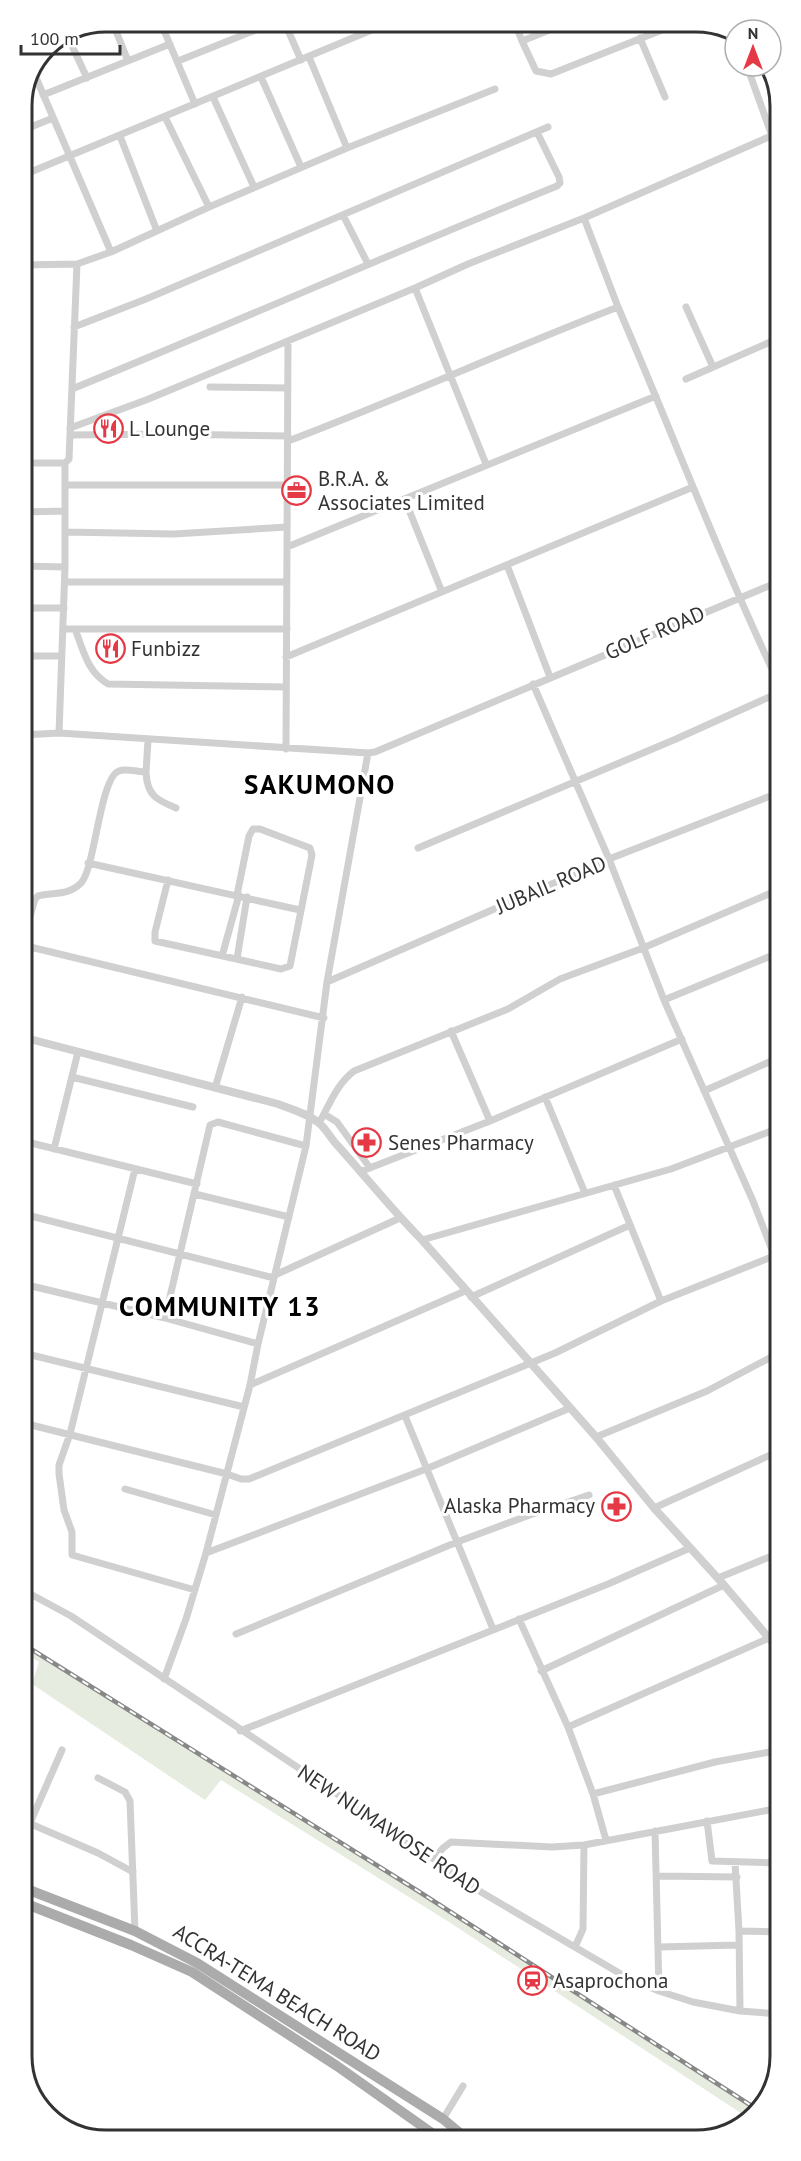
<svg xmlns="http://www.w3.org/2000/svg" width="801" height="2161" font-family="'PT Sans',sans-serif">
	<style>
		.green { fill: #e6ecdf }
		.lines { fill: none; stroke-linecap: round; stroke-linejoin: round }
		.minor { stroke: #d0d0d0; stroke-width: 7 }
		.tertiary { stroke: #d0d0d0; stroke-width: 8 }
		.primary { stroke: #ababab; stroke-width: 10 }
		.rail-casing { stroke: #888; stroke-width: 4.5 }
		.rail { stroke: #fff; stroke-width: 2; stroke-dasharray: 7; stroke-linecap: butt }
		.labels { text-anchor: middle; stroke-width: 6; stroke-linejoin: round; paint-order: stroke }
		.poi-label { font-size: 21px; fill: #333; stroke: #fff; text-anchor: start }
		.street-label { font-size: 21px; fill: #333; stroke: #fff }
		.district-label { font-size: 27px; font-weight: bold; letter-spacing: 1.5px; fill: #000; stroke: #fff }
		.rim { fill: none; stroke: #333; stroke-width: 3 }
	</style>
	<rect width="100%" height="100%" fill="#fff"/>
	<!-- green -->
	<path class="green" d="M 23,1641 L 199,1756 L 391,1873 L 759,2110 L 747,2117 L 449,1922 L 221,1780 L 205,1800 L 32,1684 L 39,1662 L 23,1652 Z"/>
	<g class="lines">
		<!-- minor -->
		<path class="minor" d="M 112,21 L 128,61
			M 160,21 L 195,104
			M 248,21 L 253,31
			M 284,21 L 301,60
			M 391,21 L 402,25 L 420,21
			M 514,21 L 522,41 L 572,21
			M 734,34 L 735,35
			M 68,37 L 87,78
			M 640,38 L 665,97
			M 522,41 L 536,71 L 551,74 L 662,30
			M 309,57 L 347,148
			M 178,61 L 278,21
			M 747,66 L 777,150
			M 34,73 L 111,252
			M 261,77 L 301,167
			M 43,95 L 170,44
			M 213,97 L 254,187
			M 165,117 L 209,207
			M 21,131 L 53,118
			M 120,136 L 157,231
			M 21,176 L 391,22
			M 343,215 L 368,264
			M 584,218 L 618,307
			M 21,265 L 77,264 L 111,252 L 209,207 L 347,148 L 495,89
			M 415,288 L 486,464
			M 686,307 L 713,367
			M 74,327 L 146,299 L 548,127
			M 686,379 L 777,339
			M 210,387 L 288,388
			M 72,389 C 234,323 394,252 557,186 L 560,183 L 559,177 L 537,132
			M 70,428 L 146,400 L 415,288 L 468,264 L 584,218 L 771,136 L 777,135
			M 70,435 L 171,434 L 288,436
			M 288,441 C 399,399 507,350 618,307 C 672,432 720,559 778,682
			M 22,463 L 65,463
			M 66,485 L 288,485
			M 405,500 L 442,592
			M 22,512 L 65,511
			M 65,532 L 174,534 L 287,527
			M 287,547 L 656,396
			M 507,565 L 550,677
			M 22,566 L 65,567
			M 65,582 L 287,582
			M 22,608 L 64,608
			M 63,629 L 287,629
			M 75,629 C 83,649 87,672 108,684 L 286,687
			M 22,656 L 61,656
			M 286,657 L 693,487
			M 533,684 L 609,859 L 664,1000 L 753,1201 L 779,1268
			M 59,733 L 65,567 L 65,463 L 69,459 L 77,264
			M 22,735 L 59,733 L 368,753 L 375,752 L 778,582
			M 286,749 L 288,341
			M 146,772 C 147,796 157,800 176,808
			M 418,848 L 676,739 L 778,693
			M 88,863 L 300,910
			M 168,880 L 155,932 L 155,941 L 281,969 L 290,966 L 312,855 L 310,848 L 260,829 L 253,829 L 249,836 L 237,895
			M 22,944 L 35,899 L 38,896 C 54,892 68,896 81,883 C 95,869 100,777 119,771 C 126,768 138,772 146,772 L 148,740
			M 22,945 L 324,1018
			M 222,956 L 239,895
			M 237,959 L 247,897
			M 327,982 L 609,859 L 778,793
			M 664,1000 L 778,953
			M 451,1031 L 490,1121
			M 72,1077 L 193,1107
			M 215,1088 L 242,997
			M 704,1091 L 778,1058
			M 545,1097 L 585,1193
			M 324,1114 L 337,1122 L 370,1168
			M 319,1123 C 330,1104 336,1085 354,1071 L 508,1009 L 560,979 L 643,948 L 778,890
			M 23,1141 L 197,1184
			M 54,1149 L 78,1052
			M 135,1169 L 70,1434 L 59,1465 L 59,1474 L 64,1510 L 72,1532 L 72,1555 L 195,1590
			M 362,1171 L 490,1121 L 682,1039
			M 614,1185 L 661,1301
			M 195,1194 L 289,1217
			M 23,1214 L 274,1278
			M 422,1240 L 671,1169 L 779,1128
			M 275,1275 L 400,1218
			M 23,1284 L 165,1318 L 258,1344
			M 471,1297 L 630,1225
			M 165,1318 L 210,1125 L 218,1122 L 306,1146
			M 23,1353 L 244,1407
			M 250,1385 L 465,1291
			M 405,1416 L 493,1629
			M 23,1423 L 227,1474 L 241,1479 L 249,1479 L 555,1353 L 661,1301 L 779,1254
			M 596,1437 L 707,1391 L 779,1353
			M 125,1489 L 216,1515
			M 654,1508 L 779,1451
			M 206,1553 L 426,1469 L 570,1408
			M 718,1578 L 779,1553
			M 23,1590 L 71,1616 L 330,1789 L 404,1842 L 434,1859 L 481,1892 L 626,1977 L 659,1991 L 693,2002 L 740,2011 L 780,2014
			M 519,1619 L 568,1727 L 593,1794 L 606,1840
			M 236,1634 L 457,1542 L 527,1516 L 589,1495
			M 23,1667 L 28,1668
			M 541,1671 L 724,1585
			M 164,1679 L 186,1619 L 206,1553 L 250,1385 L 258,1344 L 306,1146 L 327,982 L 368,753
			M 568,1727 L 769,1638
			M 240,1731 L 608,1584 L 690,1548
			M 98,1778 L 125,1792 L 130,1801 L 135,1931
			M 593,1794 L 715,1762 L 780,1750
			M 24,1821 L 98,1853 L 133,1872
			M 707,1821 L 712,1861 L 780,1863
			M 30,1823 L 62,1750
			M 655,1831 L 659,1991
			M 434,1859 L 443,1848 L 451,1842 L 552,1847 L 584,1845 L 780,1808
			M 735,1863 L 739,1931 L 740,2011
			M 657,1876 L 737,1877
			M 739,1931 L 780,1932
			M 575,1947 L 583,1929 L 584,1845
			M 659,1947 L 738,1945
			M 443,2119 L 463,2086"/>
		<!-- tertiary -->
		<path class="tertiary" d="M 22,1037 L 278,1104 C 291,1109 309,1114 320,1124 C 327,1130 331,1139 338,1146 C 366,1177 392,1210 422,1240 L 596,1437 L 654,1508 L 724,1585 L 779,1650"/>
		<!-- primary -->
		<path class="primary" d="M 24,1888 L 135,1931 L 197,1963 L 443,2119 L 466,2138
			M 24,1903 L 131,1945 L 192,1972 L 337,2066 L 439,2138"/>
		<defs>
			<path id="rail" d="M 23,1644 L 418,1891 L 758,2110"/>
		</defs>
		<!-- rail casing -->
		<use href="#rail" class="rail-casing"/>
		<!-- rail -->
		<use href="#rail" class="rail"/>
	</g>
	<!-- icons -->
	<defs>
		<symbol id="restaurant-ring" viewBox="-11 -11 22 22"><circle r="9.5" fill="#fff" stroke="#e63946" stroke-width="1.5"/><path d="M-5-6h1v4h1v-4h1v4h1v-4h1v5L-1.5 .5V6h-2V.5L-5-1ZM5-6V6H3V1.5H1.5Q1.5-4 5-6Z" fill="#e63946"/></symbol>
		<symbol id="office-ring" viewBox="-11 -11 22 22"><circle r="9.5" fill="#fff" stroke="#e63946" stroke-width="1.5"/><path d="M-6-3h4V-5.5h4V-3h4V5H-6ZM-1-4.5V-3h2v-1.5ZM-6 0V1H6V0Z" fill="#e63946"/></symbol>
		<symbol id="pharmacy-ring" viewBox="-11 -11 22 22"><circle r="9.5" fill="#fff" stroke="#e63946" stroke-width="1.5"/><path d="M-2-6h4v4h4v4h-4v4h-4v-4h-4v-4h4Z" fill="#e63946"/></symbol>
		<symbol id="station-ring" viewBox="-11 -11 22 22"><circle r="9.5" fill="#fff" stroke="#e63946" stroke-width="1.5"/><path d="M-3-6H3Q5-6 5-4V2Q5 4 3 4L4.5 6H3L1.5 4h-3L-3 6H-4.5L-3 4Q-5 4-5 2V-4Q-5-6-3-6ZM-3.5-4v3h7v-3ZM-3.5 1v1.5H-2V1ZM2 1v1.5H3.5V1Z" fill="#e63946"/></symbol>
	</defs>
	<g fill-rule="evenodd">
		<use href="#restaurant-ring" x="92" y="412" width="33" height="33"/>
		<use href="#office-ring" x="280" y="474" width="33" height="33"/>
		<use href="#restaurant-ring" x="94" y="632" width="33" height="33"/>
		<use href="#pharmacy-ring" x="350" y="1126" width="33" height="33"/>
		<use href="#pharmacy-ring" x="600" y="1490" width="33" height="33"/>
		<use href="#station-ring" x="516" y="1964" width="33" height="33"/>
	</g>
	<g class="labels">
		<!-- poi labels -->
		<g class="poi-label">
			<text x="129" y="436">L Lounge</text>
			<text x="318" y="486">B.R.A. &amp;<tspan x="318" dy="24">Associates Limited</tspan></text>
			<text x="131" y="656">Funbizz</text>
			<text x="388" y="1150">Senes Pharmacy</text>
			<text x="595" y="1513" text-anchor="end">Alaska Pharmacy</text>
			<text x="553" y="1988">Asaprochona</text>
		</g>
		<!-- street labels -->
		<g class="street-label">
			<text transform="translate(655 633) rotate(-23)" y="7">GOLF ROAD</text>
			<text transform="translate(551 885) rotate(-23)" y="7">JUBAIL ROAD</text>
			<text transform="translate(389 1830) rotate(34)" y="7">NEW NUMAWOSE ROAD</text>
			<text transform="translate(277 1993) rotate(32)" y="7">ACCRA-TEMA BEACH ROAD</text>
		</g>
		<!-- district labels -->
		<g class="district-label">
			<text x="320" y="794">SAKUMONO</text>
			<text x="220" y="1316">COMMUNITY 13</text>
		</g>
	</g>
	<!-- crop -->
	<path d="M0 0H801V2161H0ZM106 32H696A74 74 0 0 1 770 106V2056A74 74 0 0 1 696 2130H106A74 74 0 0 1 32 2056V106A74 74 0 0 1 106 32Z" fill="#fff" fill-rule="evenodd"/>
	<path class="rim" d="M106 32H696A74 74 0 0 1 770 106V2056A74 74 0 0 1 696 2130H106A74 74 0 0 1 32 2056V106A74 74 0 0 1 106 32Z"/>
	<!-- north arrow -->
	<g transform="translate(753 48)"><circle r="28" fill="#ffffff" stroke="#adadad" stroke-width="1.5"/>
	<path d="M0-4.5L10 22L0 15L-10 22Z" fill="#e63946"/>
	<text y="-9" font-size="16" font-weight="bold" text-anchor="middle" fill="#333333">N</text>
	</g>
	<!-- scale -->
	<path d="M21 45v9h99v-9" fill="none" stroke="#333333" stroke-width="3"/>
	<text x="30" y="45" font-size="18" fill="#333333" stroke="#ffffff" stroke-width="4.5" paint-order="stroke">100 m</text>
</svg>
